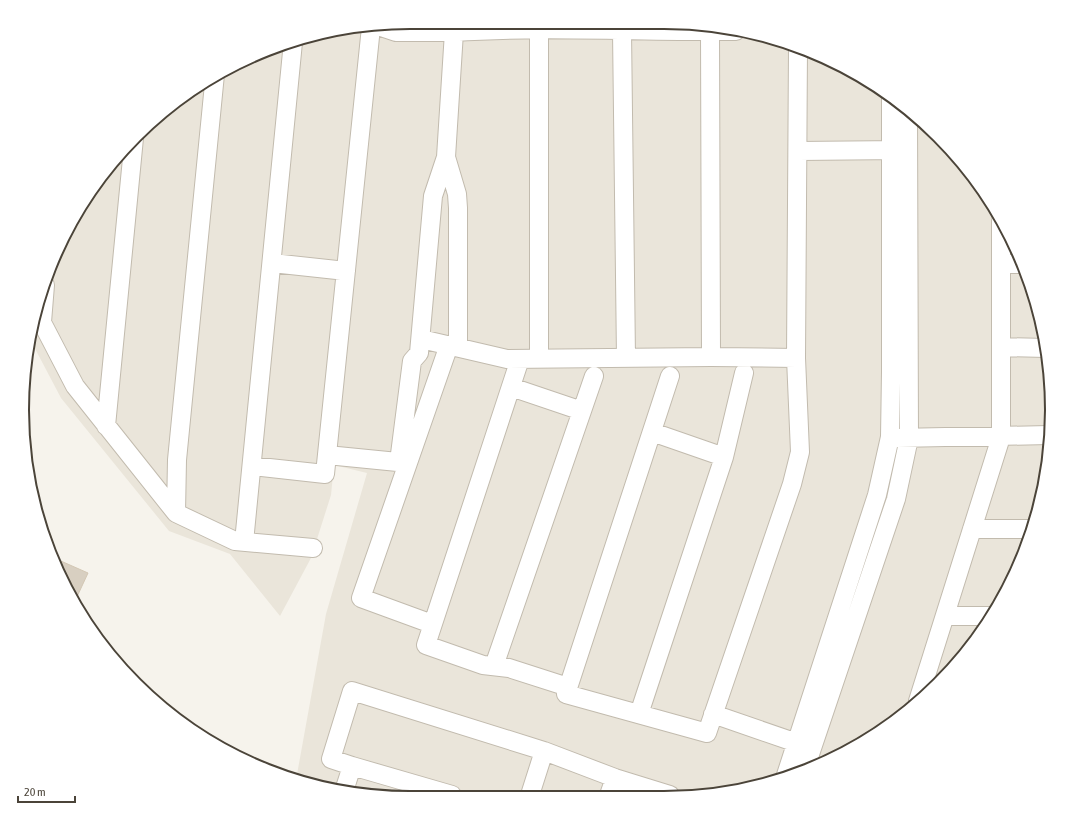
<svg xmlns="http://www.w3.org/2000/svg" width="1074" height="820" font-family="'Asap Condensed',sans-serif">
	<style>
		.residential { fill: #eae5da }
		.building { fill: #d8cfc1; stroke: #d3c7b4 }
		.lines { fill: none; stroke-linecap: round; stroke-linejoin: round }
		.street-casing { stroke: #c2bbae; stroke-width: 20 }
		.street { stroke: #fff; stroke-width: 18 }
		.rim { fill: none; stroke: #4b4439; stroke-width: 2 }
	</style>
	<rect width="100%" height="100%" fill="#f6f3ec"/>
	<!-- residential -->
	<path class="residential" d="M 410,22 L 689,23 L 765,35 L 835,62 L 900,102 L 956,154 L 987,195 L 1023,262 L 1045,335 L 1052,410 L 1044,486 L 1022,559 L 986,626 L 938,685 L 879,733 L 789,777 L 714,795 L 359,795 L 296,780 L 326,614 L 367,473 L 334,465 L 331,495 L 311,558 L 280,616 L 230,554 L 169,531 L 61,398 L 31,341 L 35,310 L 74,216 L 135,136 L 216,74 L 309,35 Z"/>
	<!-- building -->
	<path class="building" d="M 54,558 L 88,573 L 75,601 Z"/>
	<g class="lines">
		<defs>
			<path id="street" d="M 378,26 L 396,32 L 454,32
				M 539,30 L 539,359
				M 622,31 L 626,358
				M 710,31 L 711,357
				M 798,151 L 901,150
				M 446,157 L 457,194 L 458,208 L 458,347
				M 272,263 L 346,271
				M 1001,264 L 1023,264
				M 35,309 L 75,386 L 176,513 L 235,541 L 313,548
				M 42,322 L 45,285
				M 421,339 L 507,359 L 711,357 L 796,358 L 798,48
				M 1001,347 L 1046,348
				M 520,359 L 426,645 L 483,665 L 509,668 L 568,687
				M 670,376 L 566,694 L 707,733 L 792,484 L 800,452 L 796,358
				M 511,387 L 582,411
				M 106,426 L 134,138
				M 652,432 L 724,457
				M 897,438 L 1049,435
				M 327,455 L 408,463
				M 399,462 L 412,361 L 419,353 L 433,196 L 446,157 L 454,32 C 547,26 642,32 736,31
				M 252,466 L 325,474 L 371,27
				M 176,513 L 177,460 L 215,74
				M 972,529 L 1031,529
				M 244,542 L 293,42
				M 945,616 L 992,616
				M 432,624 L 361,598 L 449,345
				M 494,666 L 594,376
				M 918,701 L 1001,437 L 1001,221
				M 639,714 L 724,457 L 744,373
				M 713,714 L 797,743
				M 352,766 L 452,795
				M 805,769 L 896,499 L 909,438 L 908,110
				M 785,778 L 877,495 L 890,437 L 891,372 L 891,96
				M 344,791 L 352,766 L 331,759 L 352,691 L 544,751
				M 530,795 L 544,751 L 615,778 L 670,795
				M 609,795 L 615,778"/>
		</defs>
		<!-- street casing -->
		<use href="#street" class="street-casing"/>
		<!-- street -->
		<use href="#street" class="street"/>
	</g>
	<!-- crop -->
	<path d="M0 0H1074V820H0ZM410 29H664A381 381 0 0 1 1045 410V410A381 381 0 0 1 664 791H410A381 381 0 0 1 29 410V410A381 381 0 0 1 410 29Z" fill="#fff" fill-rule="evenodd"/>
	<path class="rim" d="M410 29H664A381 381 0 0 1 1045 410V410A381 381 0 0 1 664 791H410A381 381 0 0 1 29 410V410A381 381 0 0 1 410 29Z"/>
	<!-- scale -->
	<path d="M18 796v6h57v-6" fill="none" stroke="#4b4439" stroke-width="2"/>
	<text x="24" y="796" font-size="12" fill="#4b4439" stroke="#ffffff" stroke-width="3" paint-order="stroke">20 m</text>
</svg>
